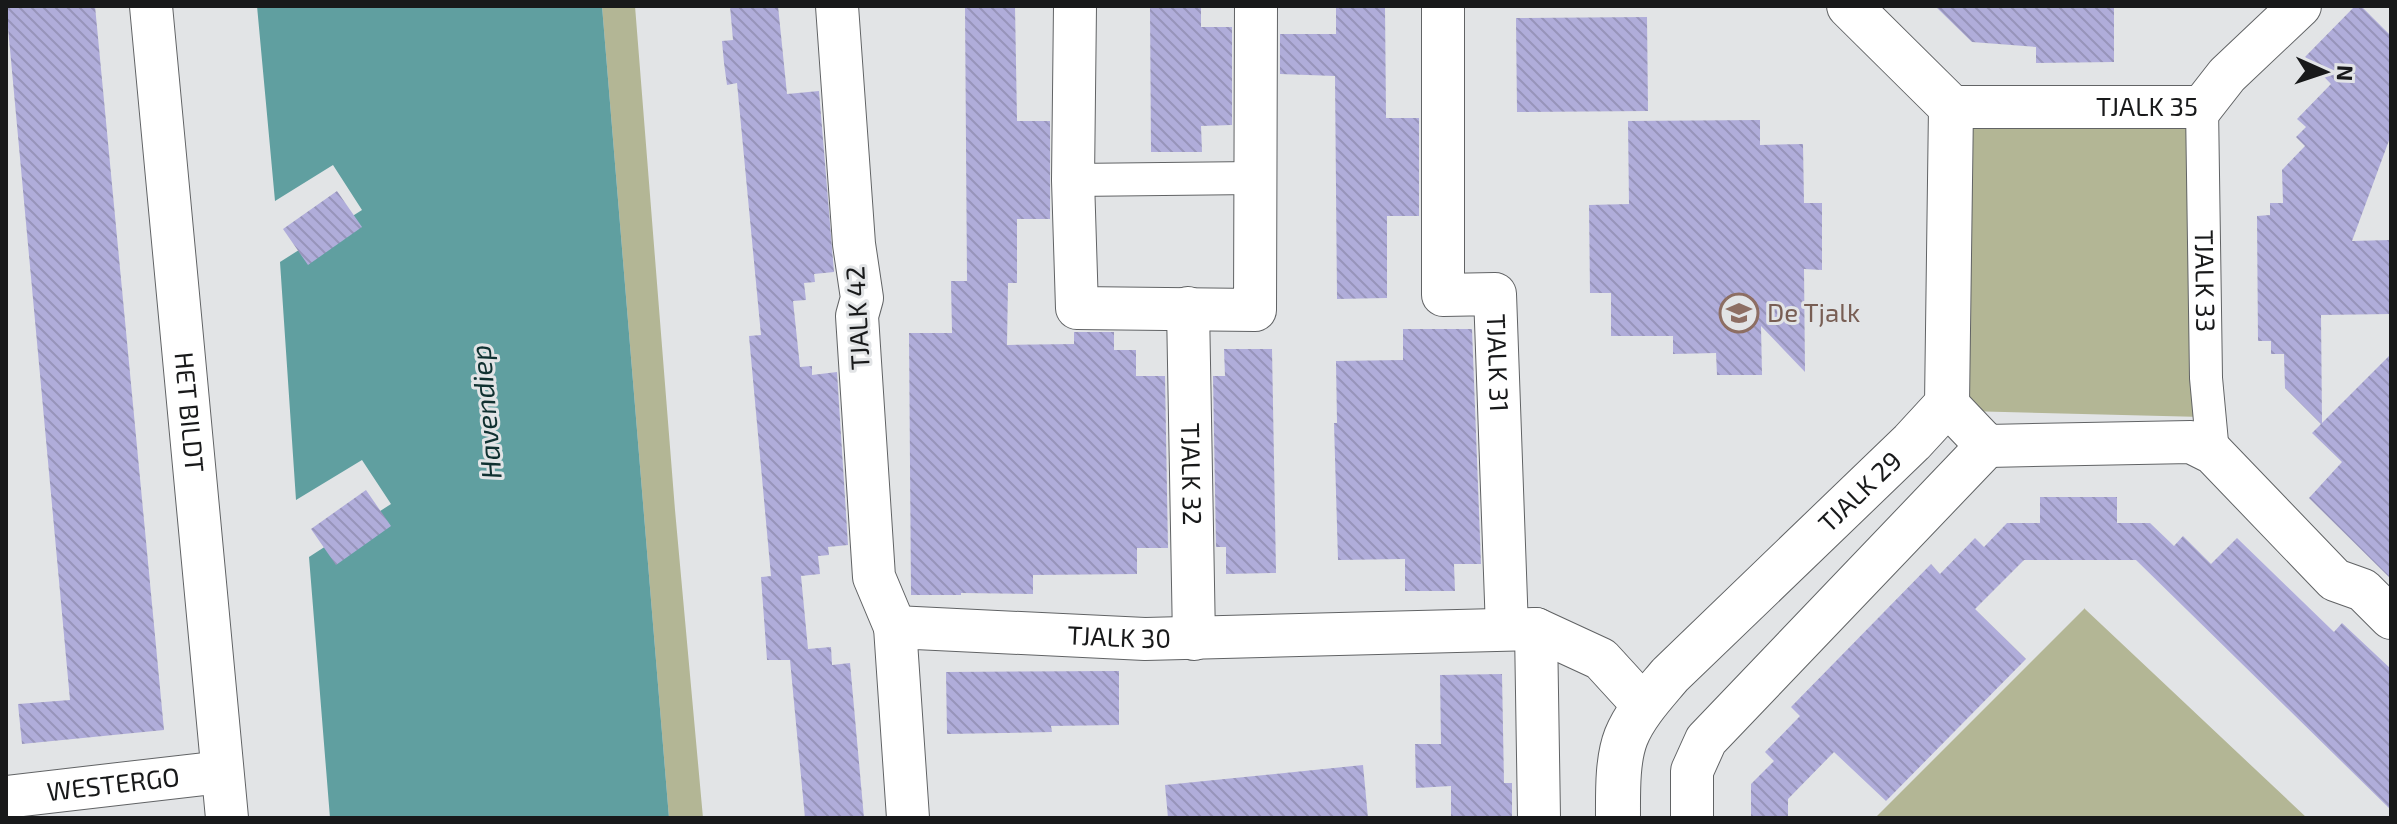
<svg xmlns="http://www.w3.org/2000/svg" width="2397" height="824" font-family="'Exo 2',sans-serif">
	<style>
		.green { fill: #b3b695 }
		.water { fill: #609fa0 }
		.building { fill: url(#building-back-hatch) }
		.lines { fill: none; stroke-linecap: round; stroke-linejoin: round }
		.pedestrian-casing { stroke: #616365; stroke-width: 34 }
		.minor-casing { stroke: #616365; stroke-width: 44 }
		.tertiary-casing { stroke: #616365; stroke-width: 46 }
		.pedestrian { stroke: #fff; stroke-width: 32 }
		.minor { stroke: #fff; stroke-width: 42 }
		.tertiary { stroke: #fff; stroke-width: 44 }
		.labels { text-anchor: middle; stroke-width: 6; stroke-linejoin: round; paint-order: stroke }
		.street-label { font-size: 26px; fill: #18191a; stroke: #e2e4e6 }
		.education-label { font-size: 26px; fill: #785e54; stroke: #e2e4e6; text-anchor: start }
		.water-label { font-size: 28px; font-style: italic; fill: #0f3030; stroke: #e2e4e6 }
	</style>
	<defs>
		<pattern id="building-back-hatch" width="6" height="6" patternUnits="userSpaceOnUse" patternTransform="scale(2)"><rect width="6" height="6" fill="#b0adda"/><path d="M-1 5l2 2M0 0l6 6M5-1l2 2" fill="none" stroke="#9794ba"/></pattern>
	</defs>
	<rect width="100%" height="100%" fill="#e2e4e6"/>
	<!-- green -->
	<path class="green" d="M 602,6 L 635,6 L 675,510 L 703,818 L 669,818 Z
		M 1957,100 L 2000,129 L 2205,128 L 2203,417 L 1965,411 Z
		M 2085,608 L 2085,609 L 2307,818 L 2161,818 L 2132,816 L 2114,818 L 1875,818 Z"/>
	<!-- water -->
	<path class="water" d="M 257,6 L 602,6 L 669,818 L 330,818 L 309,557 L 391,504 L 362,460 L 296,500 L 280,262 L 362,210 L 333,165 L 275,201 Z"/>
	<!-- building -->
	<path class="building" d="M 6,6 L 95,6 L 164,730 L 22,744 L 18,704 L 70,700 Z
		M 730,6 L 778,6 L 787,94 L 819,91 L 834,272 L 814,274 L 815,282 L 804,283 L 806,300 L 793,301 L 800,367 L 812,366 L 812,375 L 837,372 L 848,545 L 828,547 L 829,555 L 818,556 L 820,574 L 801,576 L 808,649 L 831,647 L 832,665 L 850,663 L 864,818 L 805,818 L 790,660 L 767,660 L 761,577 L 771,576 L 749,336 L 761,335 L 737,83 L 727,85 L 724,63 L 722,41 L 733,40 Z
		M 965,6 L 1015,6 L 1017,121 L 1050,121 L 1050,219 L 1017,219 L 1017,283 L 1008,283 L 1007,345 L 1074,344 L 1074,332 L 1114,332 L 1114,350 L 1136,350 L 1136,376 L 1165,376 L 1168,548 L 1137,548 L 1137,574 L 1033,575 L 1033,594 L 961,593 L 961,595 L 911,595 L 909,333 L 952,333 L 951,281 L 967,281 Z
		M 1150,6 L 1201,6 L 1201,27 L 1232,27 L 1232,125 L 1201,126 L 1202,152 L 1151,152 Z
		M 1336,6 L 1385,6 L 1386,118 L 1419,118 L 1419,216 L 1387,216 L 1387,298 L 1337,299 L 1335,76 L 1280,74 L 1280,34 L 1336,34 Z
		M 1935,6 L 2114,6 L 2114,62 L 2036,63 L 2036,47 L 1972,42 Z
		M 2355,6 L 2361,6 L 2391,36 L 2391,135 L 2352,241 L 2391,240 L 2391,314 L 2321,315 L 2322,423 L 2391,354 L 2391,579 L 2309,498 L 2342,462 L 2312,433 L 2321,424 L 2285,388 L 2284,354 L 2271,354 L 2271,341 L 2258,341 L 2257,216 L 2270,215 L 2270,203 L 2283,203 L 2282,170 L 2305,146 L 2296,137 L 2306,127 L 2297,119 L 2331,84 L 2305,57 Z
		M 1647,17 L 1648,111 L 1517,112 L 1516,18 Z
		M 1760,120 L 1760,145 L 1803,144 L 1804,203 L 1822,203 L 1822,270 L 1804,269 L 1805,372 L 1761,326 L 1762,375 L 1717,375 L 1716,353 L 1673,354 L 1673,336 L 1611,336 L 1611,293 L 1590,293 L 1589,205 L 1629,204 L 1628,121 Z
		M 337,191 L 362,227 L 308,265 L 283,229 Z
		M 1403,329 L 1472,329 L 1481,564 L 1454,564 L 1455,591 L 1405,591 L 1405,559 L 1338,560 L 1334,423 L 1337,423 L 1336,361 L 1403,360 Z
		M 1224,349 L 1272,349 L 1276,573 L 1226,574 L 1226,547 L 1216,547 L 1213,376 L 1225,376 Z
		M 366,490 L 391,526 L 336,565 L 311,529 Z
		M 2040,497 L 2117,497 L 2117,523 L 2150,523 L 2174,546 L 2183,536 L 2211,564 L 2237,538 L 2334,632 L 2342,623 L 2391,669 L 2391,810 L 2136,560 L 2024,560 L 1975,609 L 2026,659 L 1886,801 L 1834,752 L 1788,799 L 1788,818 L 1751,818 L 1751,784 L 1774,761 L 1765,752 L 1800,716 L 1791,707 L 1931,564 L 1940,574 L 1975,538 L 1984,547 L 2007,523 L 2040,523 Z
		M 1119,671 L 1119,725 L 1051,726 L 1052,732 L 947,734 L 946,672 Z
		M 1502,674 L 1504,783 L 1512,783 L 1512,818 L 1451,818 L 1451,786 L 1416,788 L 1415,744 L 1441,744 L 1440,675 Z
		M 1363,765 L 1368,818 L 1168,818 L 1165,785 Z"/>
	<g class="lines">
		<defs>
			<g id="pedestrian">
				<path id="s1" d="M 2202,107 L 2206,378 L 2213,453"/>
				<path d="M 1073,180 L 1254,178"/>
			</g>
			<g id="minor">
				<path id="s2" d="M 151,6 L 227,818"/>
				<path d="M 837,6 L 854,244 L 862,298 L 857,316 L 874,577 L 895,627"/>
				<path d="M 1075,6 L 1073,180 L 1077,308 L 1255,310 L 1256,6"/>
				<path id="s3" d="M 1443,6 L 1443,295 L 1495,294 L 1507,629"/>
				<path id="s4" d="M 1951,107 L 2202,107 L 2227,75 L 2300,6"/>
				<path id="s5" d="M 1188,308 L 1194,639"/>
				<path d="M 1947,404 L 1987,446 L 2191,442 L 2213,453 L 2335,580 L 2363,590 L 2391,618"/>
				<path d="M 1536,629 L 1539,818"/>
				<path id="s6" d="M 6,797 L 222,772"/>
				<path id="s7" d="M 908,818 L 895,627 L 1145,639 L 1536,629 L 1601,659 L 1644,706"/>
				<path d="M 1692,818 L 1692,771 L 1706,740 L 1987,446"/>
			</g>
			<g id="tertiary">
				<path id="s8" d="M 1618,818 C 1618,793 1617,760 1626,737 C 1635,714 1655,693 1670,675 L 1912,442 L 1947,404 L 1951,107 L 1849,6"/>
			</g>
		</defs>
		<!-- pedestrian casing -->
		<use href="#pedestrian" class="pedestrian-casing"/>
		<!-- minor casing -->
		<use href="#minor" class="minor-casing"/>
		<!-- tertiary casing -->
		<use href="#tertiary" class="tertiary-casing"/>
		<!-- pedestrian -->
		<use href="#pedestrian" class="pedestrian"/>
		<!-- minor -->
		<use href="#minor" class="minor"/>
		<!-- tertiary -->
		<use href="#tertiary" class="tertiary"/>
	</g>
	<!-- icons -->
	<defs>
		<symbol id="school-ring" viewBox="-11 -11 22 22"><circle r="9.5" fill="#e2e4e6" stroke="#8d6e63" stroke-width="1.5"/><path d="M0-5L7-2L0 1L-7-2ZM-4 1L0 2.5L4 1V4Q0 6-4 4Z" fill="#8d6e63"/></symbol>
	</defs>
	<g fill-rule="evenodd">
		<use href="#school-ring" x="1717" y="291" width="44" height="44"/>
	</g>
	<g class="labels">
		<!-- street labels -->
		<g class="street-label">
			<text dy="9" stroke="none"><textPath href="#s4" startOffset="196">TJALK 35</textPath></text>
			<text dy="9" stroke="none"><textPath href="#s1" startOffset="174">TJALK 33</textPath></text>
			<text transform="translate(858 318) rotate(-93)" y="9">TJALK 42</text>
			<text dy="9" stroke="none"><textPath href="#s3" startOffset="410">TJALK 31</textPath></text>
			<text dy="9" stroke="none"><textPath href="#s2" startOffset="408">HET BILDT</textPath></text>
			<text dy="9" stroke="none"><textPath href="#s5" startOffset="166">TJALK 32</textPath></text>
			<text dy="9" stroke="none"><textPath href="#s8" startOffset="422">TJALK 29</textPath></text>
			<text dy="9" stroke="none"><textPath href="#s7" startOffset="416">TJALK 30</textPath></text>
			<text dy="9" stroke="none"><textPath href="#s6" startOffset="108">WESTERGO</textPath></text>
		</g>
		<!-- education labels -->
		<g class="education-label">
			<text x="1767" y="322">De Tjalk</text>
		</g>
		<!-- water labels -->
		<g class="water-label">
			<text transform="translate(486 412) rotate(-95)" y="10">Havendiep</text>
		</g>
	</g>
	<!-- border -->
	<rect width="2397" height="824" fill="none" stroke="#18191a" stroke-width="16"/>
	<!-- north arrow -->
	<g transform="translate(2325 72) rotate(93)" stroke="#e2e4e6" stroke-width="6" paint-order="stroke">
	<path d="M0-6L14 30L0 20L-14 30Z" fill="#18191a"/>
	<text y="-12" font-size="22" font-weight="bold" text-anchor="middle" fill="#18191a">N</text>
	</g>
</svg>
